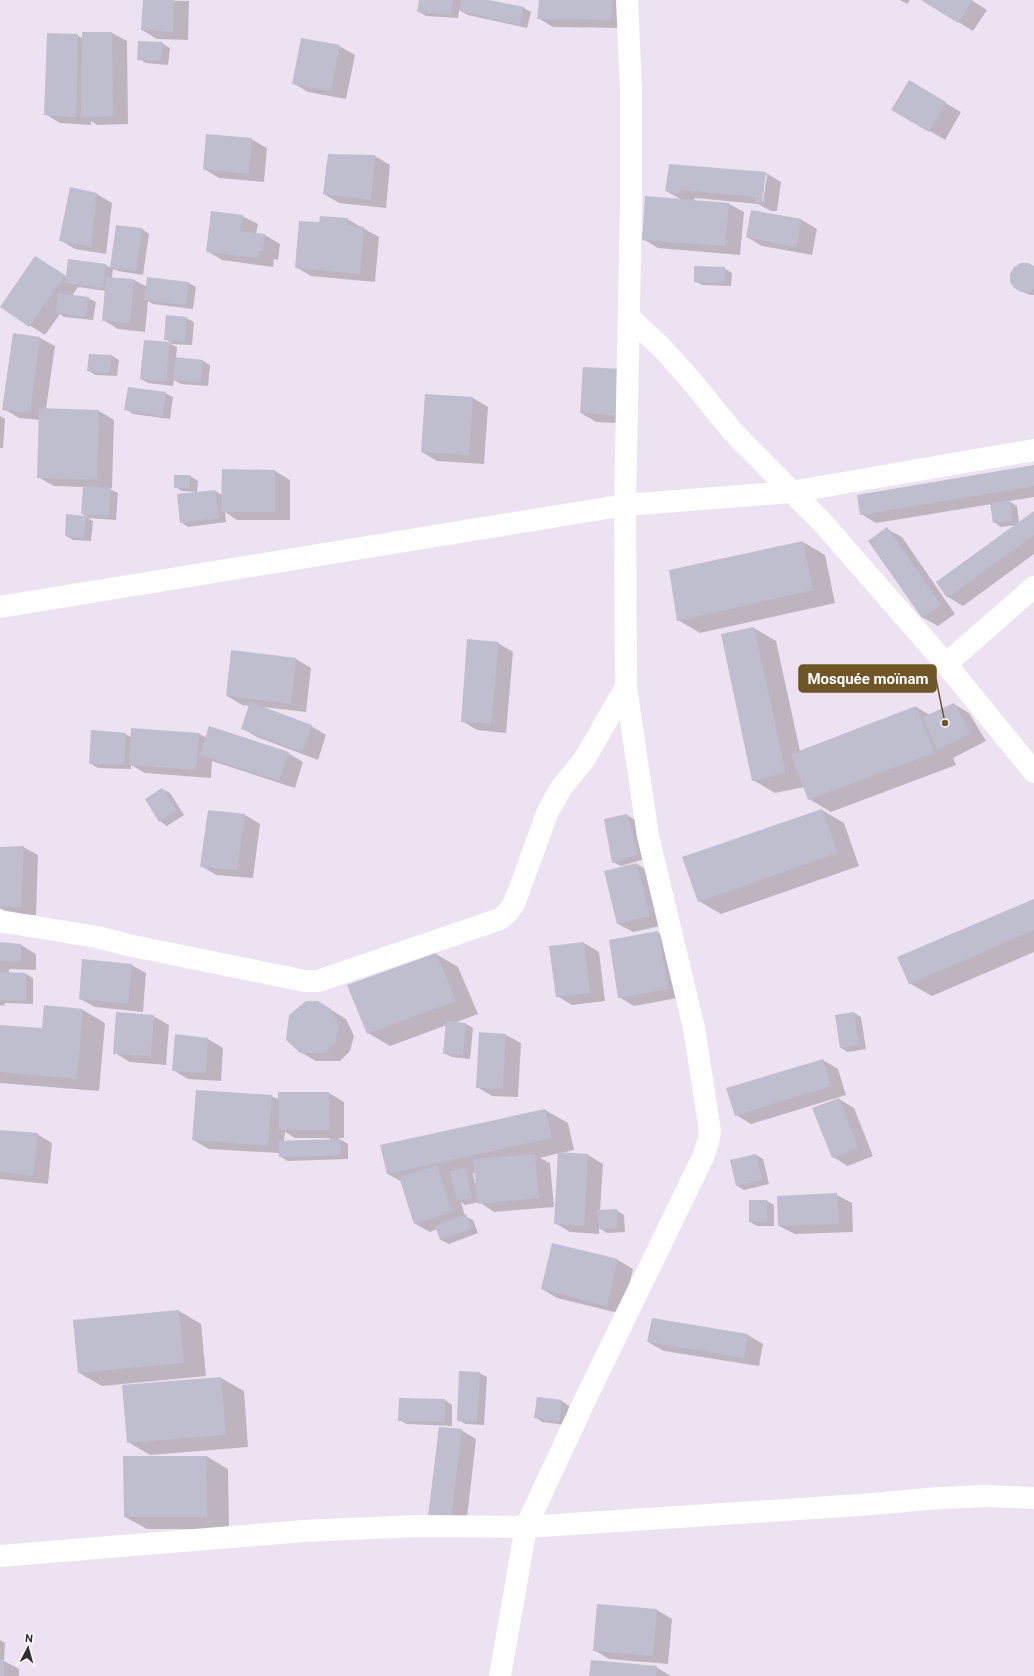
<svg xmlns="http://www.w3.org/2000/svg" width="1034" height="1676" font-family="Roboto,sans-serif">
	<style>
		.shadow { fill: #0003; fill-rule: evenodd }
		.building { fill: #bebecf }
		.lines { fill: none; stroke-linecap: round; stroke-linejoin: round }
		.minor { stroke: #fff; stroke-width: 22 }
		.leader { fill: none; stroke: #6f5627; stroke-width: 1.5 }
		.callout-dot { fill: #6f5627; stroke: #fff; stroke-width: 1.5 }
		.callout { fill: #6f5627; stroke: #6f5627; stroke-width: 1.5 }
		.callout-label { font-size: 15px; text-anchor: middle; font-weight: bold; fill: #fff }
	</style>
	<rect width="100%" height="100%" fill="#ede2f1"/>
	<!-- shadow -->
	<path class="shadow" d="M 144,0 L 189,1 L 188,40 L 157,39 L 142,30 Z
		M 420,0 L 483,0 L 524,8 L 531,12 L 527,28 L 468,15 L 459,10 L 458,18 L 426,16 L 418,11 Z
		M 540,0 L 620,0 L 626,28 L 553,27 L 538,18 Z
		M 900,0 L 910,0 L 907,4 Z
		M 923,0 L 971,0 L 987,10 L 973,31 Z
		M 83,33 L 112,33 L 127,41 L 128,124 L 97,125 L 91,121 L 91,125 L 60,123 L 45,114 L 77,35 L 82,38 Z
		M 162,43 L 170,48 L 168,65 L 146,63 L 139,59 Z
		M 339,46 L 355,55 L 346,99 L 308,92 L 293,83 Z
		M 909,82 L 961,112 L 945,140 L 893,109 Z
		M 251,139 L 267,148 L 264,182 L 219,178 L 204,169 Z
		M 329,155 L 375,156 L 390,165 L 386,208 L 339,203 L 324,194 Z
		M 766,173 L 781,182 L 777,211 L 771,211 L 758,204 L 695,198 L 694,201 L 729,204 L 744,212 L 740,255 L 658,248 L 643,239 L 682,200 L 666,191 ZM 765,174 L 767,175 L 763,202 L 762,202 Z
		M 97,194 L 112,203 L 106,254 L 75,249 L 60,240 Z
		M 752,211 L 802,220 L 817,229 L 812,255 L 762,246 L 747,237 Z
		M 242,216 L 258,224 L 256,234 L 265,235 L 280,244 L 278,260 L 274,259 L 273,267 L 222,260 L 207,251 Z
		M 347,219 L 379,237 L 375,282 L 311,276 L 296,267 L 320,223 Z
		M 142,229 L 149,234 L 143,275 L 118,271 L 113,269 L 112,278 L 134,280 L 147,287 L 189,283 L 196,287 L 193,309 L 153,304 L 148,301 L 145,332 L 118,329 L 103,320 L 106,291 L 78,287 L 72,296 L 88,298 L 96,302 L 93,320 L 64,317 L 60,314 L 45,335 L 1,307 L 35,257 L 67,277 L 69,260 L 106,265 L 111,268 Z
		M 1034,267 L 1034,295 L 1030,295 L 1023,292 Z
		M 724,268 L 732,273 L 731,286 L 702,285 L 695,281 Z
		M 186,318 L 194,322 L 192,345 L 170,344 L 177,347 L 176,358 L 203,361 L 210,365 L 208,386 L 181,384 L 174,380 L 173,386 L 148,383 L 141,379 L 145,341 L 172,343 L 165,339 Z
		M 14,334 L 40,338 L 55,346 L 46,409 L 99,411 L 114,420 L 112,488 L 108,488 L 118,493 L 116,520 L 87,518 L 93,521 L 91,541 L 73,540 L 66,536 L 67,515 L 88,517 L 82,514 L 84,487 L 54,486 L 38,477 L 40,420 L 19,418 L 4,409 Z
		M 112,356 L 119,360 L 117,376 L 95,375 L 88,370 Z
		M 583,368 L 634,424 L 596,422 L 581,413 Z
		M 165,393 L 173,397 L 170,419 L 133,414 L 126,409 Z
		M 473,398 L 488,407 L 484,464 L 437,461 L 422,452 Z
		M 0,416 L 5,419 L 3,448 L 0,448 Z
		M 1034,466 L 1034,497 L 1009,501 L 1017,506 L 1019,523 L 1034,512 L 1034,554 L 963,606 L 948,597 L 1016,525 L 1001,527 L 994,522 L 992,504 L 876,523 L 861,514 Z
		M 275,471 L 290,480 L 290,520 L 237,520 L 225,512 L 226,522 L 188,527 L 181,522 L 196,492 L 182,491 L 175,487 L 175,476 L 190,476 L 198,481 L 197,493 L 215,491 L 222,495 Z
		M 887,529 L 902,537 L 955,614 L 938,626 L 922,617 Z
		M 803,542 L 825,555 L 835,603 L 700,633 L 678,620 Z
		M 754,628 L 776,641 L 800,751 L 916,707 L 930,715 L 954,704 L 969,713 L 986,741 L 953,758 L 956,765 L 831,812 L 809,799 L 804,787 L 775,793 L 753,780 Z
		M 498,643 L 513,652 L 506,733 L 477,730 L 462,721 Z
		M 296,659 L 311,668 L 306,712 L 263,707 L 311,726 L 326,735 L 318,760 L 257,737 L 242,728 L 250,706 L 242,705 L 227,696 Z
		M 125,734 L 131,737 L 199,734 L 207,738 L 288,753 L 303,762 L 295,788 L 212,761 L 211,778 L 145,773 L 131,765 L 131,769 L 98,768 L 90,763 Z
		M 162,789 L 170,793 L 184,815 L 167,826 L 160,821 Z
		M 822,810 L 844,823 L 859,866 L 721,914 L 699,901 Z
		M 245,815 L 260,824 L 253,878 L 216,875 L 201,866 Z
		M 627,815 L 635,820 L 645,859 L 621,866 L 613,862 Z
		M 23,847 L 38,855 L 36,915 L 10,914 L 0,908 L 0,848 Z
		M 637,864 L 652,873 L 665,925 L 633,932 L 618,924 Z
		M 1034,900 L 1034,952 L 932,996 L 909,983 Z
		M 657,932 L 673,941 L 683,997 L 634,1006 L 619,997 Z
		M 0,943 L 21,945 L 36,954 L 36,970 L 9,969 L 9,973 L 26,974 L 33,978 L 33,1004 L 5,1003 L 4,1006 L 0,1005 Z
		M 584,943 L 599,952 L 605,1001 L 572,1005 L 557,996 Z
		M 436,954 L 458,967 L 478,1014 L 454,1023 L 466,1024 L 473,1028 L 470,1059 L 452,1057 L 444,1053 L 447,1025 L 390,1046 L 368,1033 Z
		M 131,965 L 146,973 L 143,1012 L 95,1007 L 80,999 Z
		M 318,1002 L 346,1019 L 354,1036 L 350,1051 L 340,1061 L 316,1061 L 300,1052 Z
		M 83,1010 L 105,1023 L 99,1091 L 0,1083 L 0,1026 L 43,1029 Z
		M 854,1013 L 861,1017 L 866,1049 L 848,1052 L 841,1048 Z
		M 153,1016 L 169,1025 L 166,1065 L 130,1062 L 115,1053 Z
		M 176,1035 L 208,1039 L 223,1048 L 221,1081 L 188,1079 L 173,1070 Z
		M 506,1035 L 521,1043 L 518,1097 L 492,1096 L 477,1087 Z
		M 823,1060 L 838,1069 L 846,1095 L 751,1124 L 736,1115 Z
		M 329,1093 L 344,1102 L 344,1138 L 338,1138 L 348,1144 L 348,1159 L 287,1161 L 280,1156 L 279,1153 L 209,1149 L 193,1140 L 271,1096 L 280,1100 ZM 285,1132 L 295,1138 L 330,1138 L 330,1140 L 284,1141 Z
		M 839,1099 L 854,1108 L 873,1156 L 848,1166 L 833,1157 Z
		M 545,1110 L 568,1123 L 574,1150 L 561,1153 L 588,1155 L 603,1164 L 600,1211 L 616,1210 L 624,1215 L 625,1232 L 607,1233 L 599,1228 L 599,1234 L 570,1232 L 555,1223 L 559,1153 L 540,1158 L 550,1163 L 554,1207 L 494,1212 L 479,1202 L 465,1205 L 461,1202 L 465,1216 L 473,1220 L 478,1233 L 449,1244 L 441,1240 L 437,1229 L 430,1232 L 414,1223 L 402,1182 L 388,1174 L 381,1146 ZM 476,1172 L 477,1183 L 475,1183 L 473,1173 Z
		M 0,1131 L 37,1134 L 52,1143 L 48,1184 L 0,1179 Z
		M 756,1155 L 763,1159 L 769,1184 L 744,1190 L 736,1185 Z
		M 837,1195 L 852,1203 L 853,1232 L 795,1234 L 779,1226 L 778,1197 Z
		M 767,1201 L 774,1205 L 774,1226 L 757,1226 L 750,1222 Z
		M 553,1244 L 618,1260 L 633,1269 L 622,1314 L 557,1298 L 542,1289 Z
		M 179,1311 L 201,1324 L 206,1376 L 102,1386 L 79,1373 Z
		M 748,1335 L 763,1344 L 759,1366 L 664,1351 L 648,1342 Z
		M 479,1373 L 487,1377 L 484,1425 L 466,1424 L 458,1420 Z
		M 221,1378 L 244,1391 L 248,1447 L 150,1455 L 128,1442 L 123,1386 Z
		M 538,1398 L 562,1401 L 569,1406 L 566,1425 L 542,1422 L 535,1417 Z
		M 445,1400 L 452,1405 L 452,1426 L 407,1424 L 399,1420 Z
		M 461,1430 L 476,1439 L 466,1527 L 444,1524 Z
		M 206,1456 L 228,1469 L 229,1529 L 147,1529 L 125,1517 Z
		M 657,1610 L 672,1619 L 668,1664 L 609,1659 L 594,1650 Z
		M 0,1640 L 5,1643 L 4,1661 L 19,1669 L 19,1676 L 0,1676 Z
		M 656,1667 L 671,1676 L 590,1676 Z"/>
	<!-- building -->
	<path class="building" d="M 143,0 L 174,0 L 173,32 L 141,30 Z
		M 419,0 L 453,0 L 451,15 L 417,12 Z
		M 461,0 L 489,0 L 524,7 L 520,25 L 460,11 Z
		M 539,0 L 613,0 L 611,20 L 537,19 Z
		M 921,0 L 973,0 L 958,23 Z
		M 82,32 L 112,32 L 113,116 L 81,117 Z
		M 47,33 L 78,34 L 76,117 L 44,115 Z
		M 301,38 L 340,45 L 331,91 L 292,84 Z
		M 138,41 L 163,42 L 161,61 L 137,60 Z
		M 909,80 L 946,102 L 929,132 L 891,110 Z
		M 206,134 L 252,138 L 249,174 L 203,169 Z
		M 328,154 L 375,155 L 371,200 L 323,194 Z
		M 669,164 L 766,172 L 762,203 L 755,203 L 755,197 L 680,190 L 679,194 L 665,191 Z
		M 70,187 L 97,193 L 91,246 L 59,241 Z
		M 645,196 L 729,203 L 725,246 L 642,240 Z
		M 751,210 L 802,219 L 796,247 L 746,237 Z
		M 211,211 L 243,215 L 240,231 L 265,234 L 263,251 L 259,251 L 258,258 L 206,252 Z
		M 320,216 L 348,218 L 347,225 L 364,227 L 360,274 L 295,268 L 299,221 L 319,222 Z
		M 116,225 L 142,228 L 136,271 L 110,268 Z
		M 35,256 L 65,275 L 29,327 L 0,307 Z
		M 68,259 L 106,264 L 103,288 L 65,283 Z
		M 1021,263 L 1028,263 L 1034,266 L 1034,289 L 1029,292 L 1021,292 L 1014,288 L 1010,282 L 1010,274 L 1014,267 Z
		M 694,266 L 725,267 L 724,283 L 694,282 Z
		M 106,277 L 134,279 L 130,323 L 102,321 Z
		M 147,277 L 189,282 L 186,305 L 144,300 Z
		M 58,293 L 89,297 L 86,317 L 56,313 Z
		M 166,315 L 187,317 L 185,342 L 164,340 Z
		M 13,333 L 40,337 L 30,413 L 2,410 Z
		M 144,340 L 170,342 L 166,382 L 140,379 Z
		M 89,354 L 112,355 L 109,373 L 87,371 Z
		M 175,357 L 203,360 L 201,383 L 173,380 Z
		M 583,367 L 623,369 L 619,416 L 580,413 Z
		M 128,387 L 166,392 L 163,416 L 124,410 Z
		M 425,394 L 473,397 L 469,455 L 421,452 Z
		M 39,408 L 99,410 L 97,480 L 37,478 Z
		M 1034,465 L 1034,486 L 860,515 L 857,495 Z
		M 222,469 L 275,470 L 275,512 L 221,512 Z
		M 174,475 L 190,475 L 190,488 L 174,488 Z
		M 83,486 L 111,488 L 109,516 L 81,514 Z
		M 215,490 L 219,518 L 180,523 L 177,494 Z
		M 1010,500 L 1012,521 L 993,523 L 990,503 Z
		M 1034,511 L 1034,535 L 947,598 L 936,582 Z
		M 66,514 L 86,516 L 84,538 L 65,536 Z
		M 887,527 L 941,605 L 922,618 L 868,541 Z
		M 803,541 L 813,590 L 677,621 L 669,570 Z
		M 754,627 L 786,773 L 752,781 L 721,634 Z
		M 467,639 L 499,642 L 491,724 L 461,722 Z
		M 231,650 L 296,658 L 291,704 L 226,696 Z
		M 250,702 L 312,725 L 302,752 L 241,729 Z
		M 954,703 L 971,733 L 937,750 L 923,717 Z
		M 916,706 L 934,753 L 808,800 L 791,754 Z
		M 209,726 L 289,752 L 279,781 L 200,755 Z
		M 131,728 L 199,733 L 196,770 L 129,765 Z
		M 91,730 L 126,733 L 124,765 L 89,764 Z
		M 162,788 L 177,810 L 159,822 L 145,799 Z
		M 822,809 L 838,853 L 698,902 L 682,857 Z
		M 208,810 L 245,814 L 237,870 L 200,867 Z
		M 627,814 L 638,854 L 612,863 L 604,819 Z
		M 24,846 L 21,907 L 0,906 L 0,847 Z
		M 637,863 L 650,916 L 617,924 L 604,871 Z
		M 1034,899 L 1034,930 L 909,984 L 897,957 Z
		M 658,931 L 668,989 L 618,998 L 609,940 Z
		M 0,942 L 21,944 L 21,962 L 0,961 Z
		M 584,942 L 590,993 L 556,997 L 549,946 Z
		M 436,953 L 456,1001 L 367,1034 L 347,985 Z
		M 82,959 L 132,964 L 128,1004 L 79,999 Z
		M 0,972 L 26,973 L 26,1001 L 0,1000 Z
		M 306,1001 L 318,1001 L 331,1009 L 339,1027 L 335,1043 L 324,1053 L 300,1053 L 286,1040 L 289,1015 Z
		M 44,1005 L 83,1009 L 77,1079 L 0,1072 L 0,1025 L 42,1028 Z
		M 116,1012 L 154,1015 L 151,1056 L 113,1054 Z
		M 854,1012 L 859,1045 L 840,1048 L 835,1015 Z
		M 446,1021 L 466,1023 L 463,1055 L 443,1054 Z
		M 479,1032 L 506,1034 L 503,1089 L 476,1088 Z
		M 175,1034 L 208,1038 L 206,1073 L 172,1071 Z
		M 823,1059 L 831,1086 L 735,1116 L 726,1088 Z
		M 196,1090 L 272,1095 L 268,1146 L 192,1140 Z
		M 278,1092 L 329,1092 L 330,1130 L 279,1130 Z
		M 839,1098 L 858,1148 L 832,1158 L 812,1108 Z
		M 545,1109 L 552,1138 L 387,1174 L 380,1145 Z
		M 0,1130 L 38,1133 L 33,1176 L 0,1172 Z
		M 340,1139 L 341,1155 L 279,1157 L 278,1141 Z
		M 558,1152 L 588,1154 L 584,1226 L 554,1224 Z
		M 535,1154 L 539,1198 L 478,1204 L 473,1159 Z
		M 756,1154 L 762,1180 L 736,1186 L 730,1160 Z
		M 437,1165 L 452,1212 L 414,1224 L 399,1177 Z
		M 466,1168 L 472,1198 L 457,1201 L 450,1171 Z
		M 837,1193 L 839,1224 L 778,1226 L 777,1196 Z
		M 749,1200 L 767,1200 L 767,1222 L 749,1222 Z
		M 617,1209 L 618,1228 L 599,1229 L 597,1210 Z
		M 466,1214 L 471,1229 L 440,1240 L 435,1226 Z
		M 552,1243 L 618,1259 L 607,1306 L 541,1289 Z
		M 179,1310 L 184,1363 L 78,1373 L 73,1320 Z
		M 652,1318 L 748,1334 L 744,1358 L 647,1342 Z
		M 459,1371 L 480,1372 L 477,1422 L 457,1421 Z
		M 221,1377 L 226,1435 L 127,1443 L 122,1385 Z
		M 537,1397 L 562,1400 L 559,1422 L 534,1418 Z
		M 399,1398 L 445,1399 L 445,1422 L 398,1421 Z
		M 439,1427 L 462,1429 L 451,1519 L 428,1516 Z
		M 123,1456 L 206,1456 L 207,1517 L 124,1517 Z
		M 597,1604 L 657,1609 L 653,1656 L 593,1651 Z
		M 0,1659 L 4,1659 L 4,1676 L 0,1676 Z
		M 591,1660 L 657,1666 L 656,1676 L 589,1676 Z"/>
	<g class="lines">
		<!-- minor -->
		<path class="minor" d="M 629,317 L 662,348 L 690,379 L 733,432 L 822,522 L 946,664 L 1034,772
			M 0,607 L 625,505 L 791,492 L 1034,450
			M 946,664 L 1034,587
			M 0,921 L 97,937 L 128,945 L 305,981 L 318,981 L 330,977 L 500,919 L 507,913 L 514,904 L 548,811 L 561,788 L 584,760 L 626,687
			M 0,1556 L 304,1531 L 417,1526 L 526,1527 L 860,1505 L 939,1498 L 986,1496 L 1034,1498
			M 500,1676 L 526,1527 L 584,1402 L 703,1157 L 708,1142 L 710,1131 L 694,1028 L 648,836 L 626,687 L 625,505 L 631,204 L 631,88 L 627,0"/>
	</g>
	<!-- callouts -->
	<path class="leader" d="M945 723L936 679"/>
	<circle class="callout-dot" cx="945" cy="723" r="4"/>
	<rect class="callout" x="799" y="665" width="137" height="27" rx="4"/>
	<g class="callout-label">
		<text x="868" y="684">Mosquée moïnam</text>
	</g>
	<!-- north arrow -->
	<g transform="translate(28 1648) rotate(6)" stroke="#ffffff" stroke-width="3" paint-order="stroke">
	<path d="M0-3L7 15L0 10L-7 15Z" fill="#312d33"/>
	<text y="-6" font-size="11" font-weight="bold" text-anchor="middle" fill="#312d33">N</text>
	</g>
</svg>
